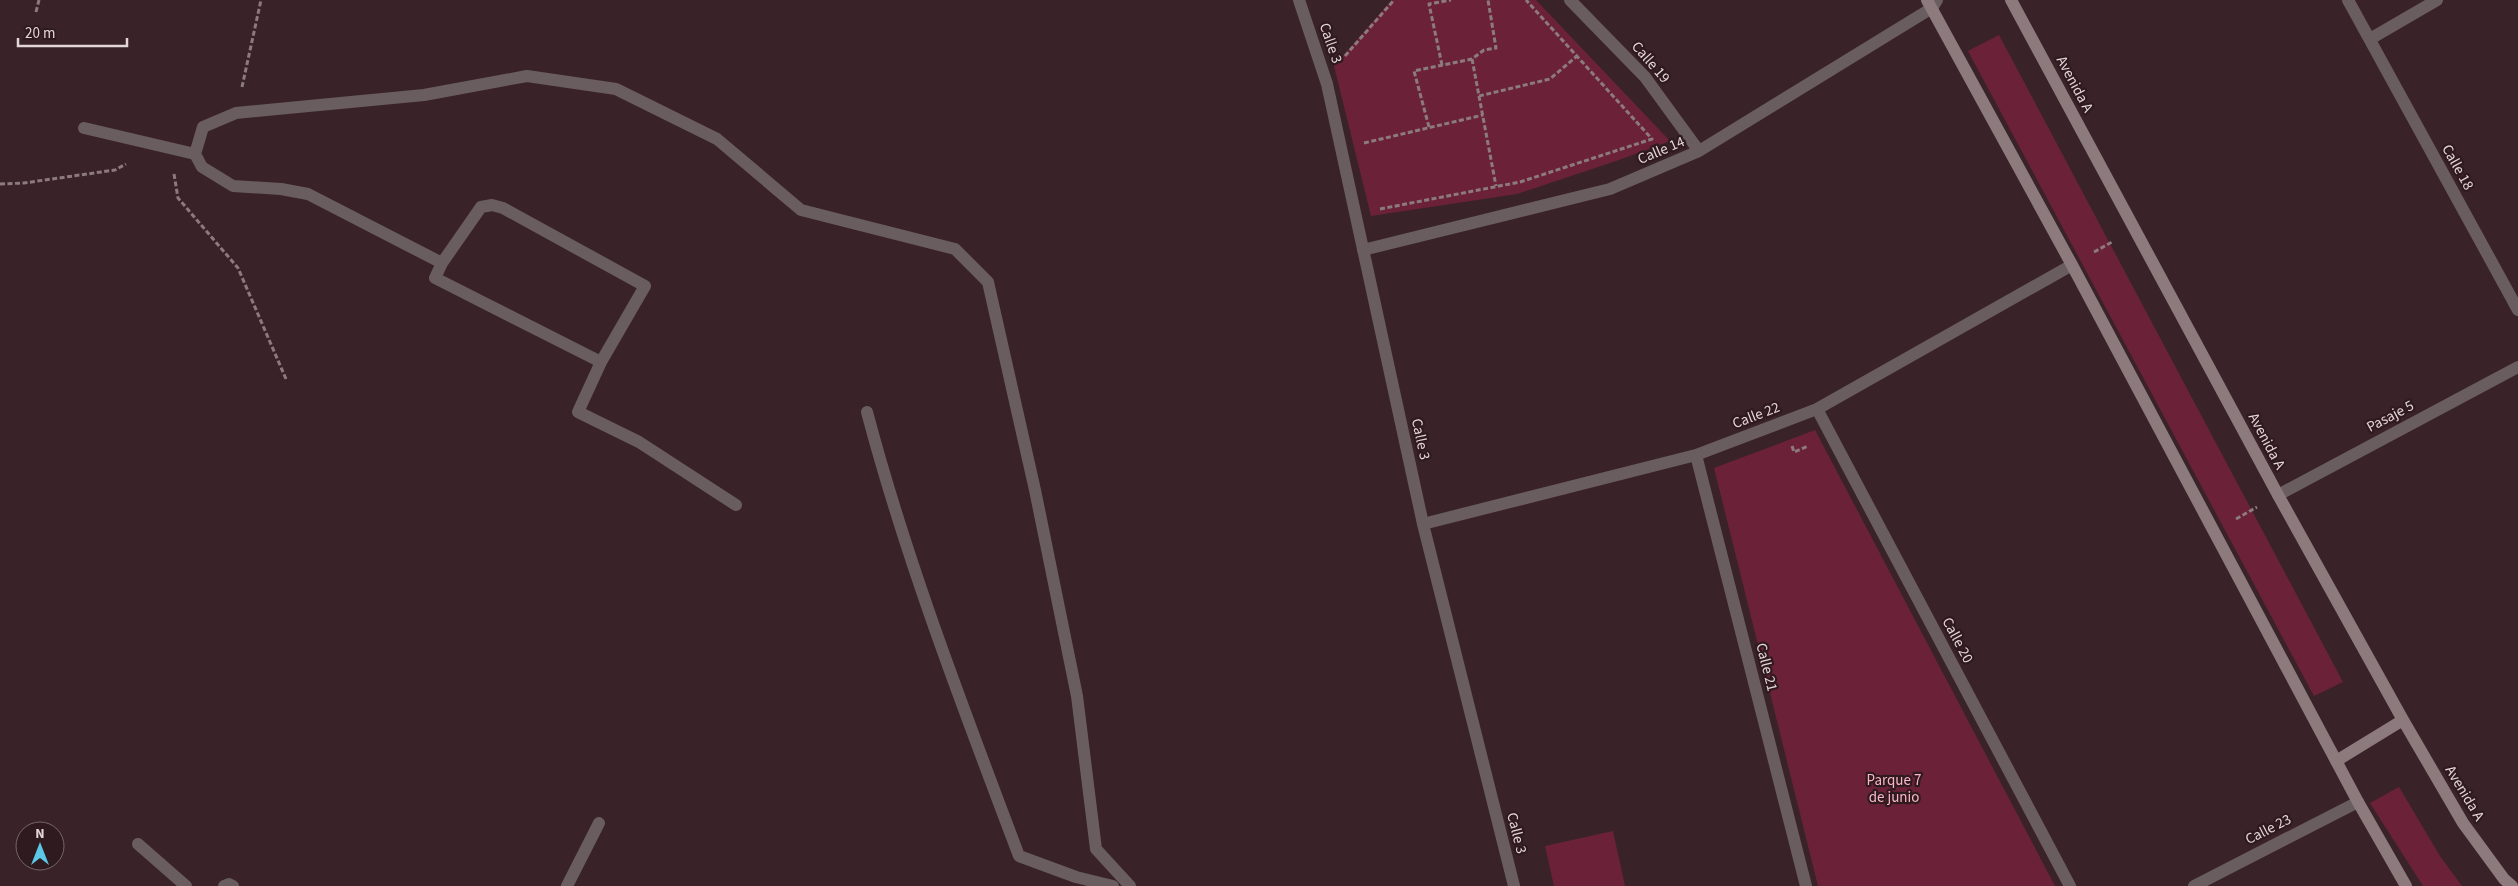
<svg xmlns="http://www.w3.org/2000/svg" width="2518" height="886" font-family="'Source Sans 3',sans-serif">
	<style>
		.green { fill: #6b2239 }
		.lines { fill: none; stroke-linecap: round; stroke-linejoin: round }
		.path { stroke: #8c7a7e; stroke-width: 3; stroke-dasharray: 5 2.5; stroke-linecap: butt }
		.street { stroke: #695d60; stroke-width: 12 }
		.secondary { stroke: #8c7a7d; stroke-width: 12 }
		.labels { text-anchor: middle; stroke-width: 4.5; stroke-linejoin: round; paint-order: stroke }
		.street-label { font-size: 15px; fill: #e4d5d8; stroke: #2f1a1f }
		.park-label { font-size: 15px; fill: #fbb6c5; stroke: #2f1a1f }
	</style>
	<rect width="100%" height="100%" fill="#392328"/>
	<!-- green -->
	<path class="green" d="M 1392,0 L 1536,0 L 1670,141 L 1619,160 L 1517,194 L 1371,216 L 1334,66 Z
		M 1999,35 L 2343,682 L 2314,696 L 1968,51 Z
		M 1815,430 L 2055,886 L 1818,886 L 1714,468 Z
		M 2399,787 L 2440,856 L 2462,886 L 2423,886 L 2370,803 Z
		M 1613,831 L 1625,886 L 1554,886 L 1545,846 Z"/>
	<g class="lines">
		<!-- path -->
		<path class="path" d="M 36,12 L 39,0
			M 1345,56 L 1394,0
			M 1472,59 L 1496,186
			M 1442,65 L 1429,4 L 1451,0
			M 242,87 L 261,0
			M 1479,96 L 1550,79 L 1577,56
			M 1429,127 L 1414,71 L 1472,59 L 1484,50 L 1496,48 L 1488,0
			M 1364,143 L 1483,115
			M 174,174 L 178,198 L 238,268 L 286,379
			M 0,184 L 24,183 L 115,170 L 126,164
			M 1380,209 L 1520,182 L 1652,139 L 1526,0
			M 2094,252 L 2112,242
			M 1792,446 L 1794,452 L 1808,446
			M 2236,519 L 2257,507"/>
		<!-- street -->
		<path class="street" d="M 1299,0 L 1327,84 L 1423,524 L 1514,886
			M 1570,0 L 1645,77 L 1699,151
			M 2348,0 L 2518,310
			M 2370,39 L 2437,0
			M 84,128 L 195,154
			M 1363,250 L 1610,189 L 1699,151 L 1932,8 L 1937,0
			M 442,263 L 308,194 L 281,189 L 233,186 L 202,167 L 195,154 L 203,127 L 236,113 L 424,95 L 527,76 L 616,89 L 717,139 L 801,210 L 955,249 L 988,282 L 1035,490 L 1077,696 L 1096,849 L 1130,886
			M 601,362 L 435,278 L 442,263 L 481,207 L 492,205 L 503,208 L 645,286 L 601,362 L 578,412 L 639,442 L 736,505
			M 1817,409 L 2070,886
			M 867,412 C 907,563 964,710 1019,856 L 1076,877 L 1113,886
			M 1696,455 L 1806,886
			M 2278,495 L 2518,367
			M 1423,524 L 1696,455 L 1817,409 L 2072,265
			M 138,844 L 186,886
			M 224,886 L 229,884 L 233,886
			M 567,886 L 599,823
			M 2194,886 L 2358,802"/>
		<!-- secondary -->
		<path class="secondary" d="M 1927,0 L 2072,265 L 2358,802 L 2406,886
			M 2011,0 L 2278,495 L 2403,720 L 2463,823 L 2504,879 L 2512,886
			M 2336,761 L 2403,720"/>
	</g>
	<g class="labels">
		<!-- street labels -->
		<g class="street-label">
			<text transform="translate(1331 43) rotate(71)" y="5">Calle 3</text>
			<text transform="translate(1651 62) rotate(49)" y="5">Calle 19</text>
			<text transform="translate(2075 84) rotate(62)" y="5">Avenida A</text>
			<text transform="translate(1661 150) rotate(-23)" y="5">Calle 14</text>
			<text transform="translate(2458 167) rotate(61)" y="5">Calle 18</text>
			<text transform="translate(1756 415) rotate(-21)" y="5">Calle 22</text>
			<text transform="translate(2390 416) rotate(-28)" y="5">Pasaje 5</text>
			<text transform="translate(1421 439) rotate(78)" y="5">Calle 3</text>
			<text transform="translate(2267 441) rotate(62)" y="5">Avenida A</text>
			<text transform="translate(1958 640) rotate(62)" y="5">Calle 20</text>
			<text transform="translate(1767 667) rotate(76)" y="5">Calle 21</text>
			<text transform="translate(2465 793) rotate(59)" y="5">Avenida A</text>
			<text transform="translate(2268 829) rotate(-27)" y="5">Calle 23</text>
			<text transform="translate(1517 833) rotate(76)" y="5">Calle 3</text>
		</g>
		<!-- park labels -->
		<g class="park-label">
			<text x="1894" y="785">Parque 7<tspan x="1894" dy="17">de junio</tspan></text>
		</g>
	</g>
	<!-- north arrow -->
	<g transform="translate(40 846)"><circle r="24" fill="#2f1a1f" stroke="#776569"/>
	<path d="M0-4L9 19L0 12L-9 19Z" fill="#5ac8e6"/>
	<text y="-8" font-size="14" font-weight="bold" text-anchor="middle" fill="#e4d5d8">N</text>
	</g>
	<!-- scale -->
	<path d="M18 38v8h109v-8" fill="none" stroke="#e4d5d8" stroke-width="2.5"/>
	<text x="25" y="38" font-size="15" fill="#e4d5d8" stroke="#2f1a1f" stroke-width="4" paint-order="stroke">20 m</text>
</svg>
